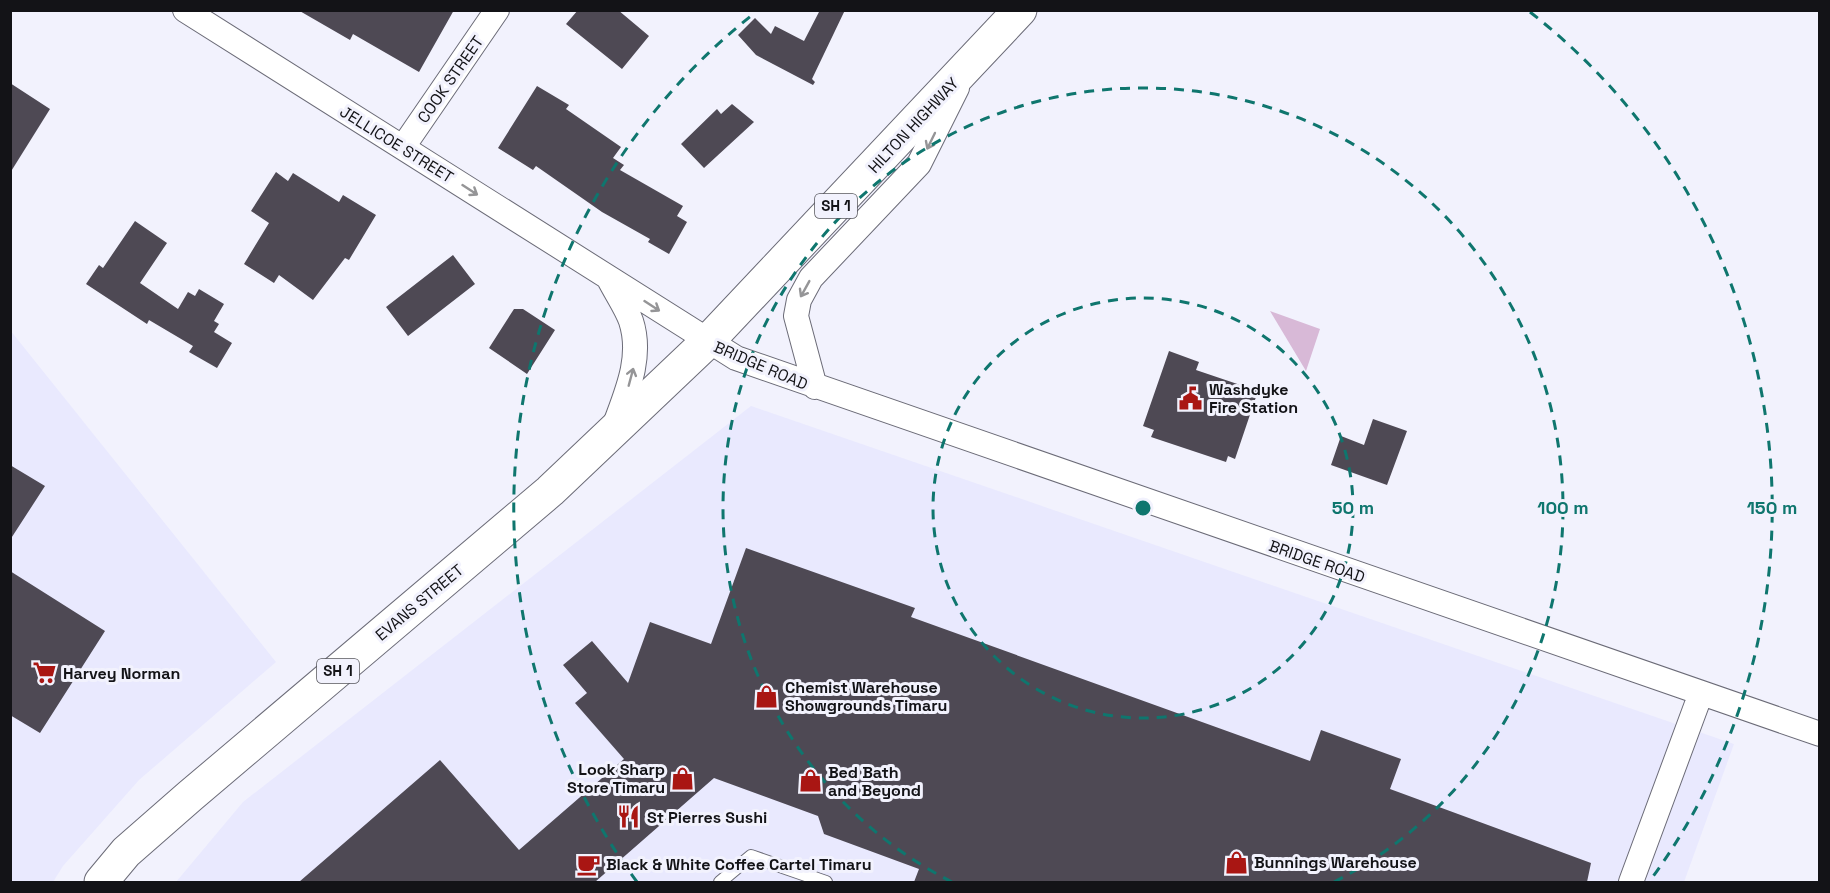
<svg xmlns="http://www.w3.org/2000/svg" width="1830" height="893" font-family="'Space Grotesk',sans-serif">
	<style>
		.built { fill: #e9e9fe }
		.green { fill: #d8b9d7 }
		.building { fill: #4e4954 }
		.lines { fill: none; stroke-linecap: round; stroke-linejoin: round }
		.lane-casing { stroke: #6b6b77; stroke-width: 14 }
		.street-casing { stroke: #6b6b77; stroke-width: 26 }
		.highway-casing { stroke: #6b6b77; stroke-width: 35 }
		.lane { stroke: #fff; stroke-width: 12 }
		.street { stroke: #fff; stroke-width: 24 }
		.highway { stroke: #fff; stroke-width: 33 }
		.oneway { stroke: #959597 }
		.ring { fill: none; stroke: #0f766e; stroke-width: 3; stroke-dasharray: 10 8 }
		.labels { text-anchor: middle; stroke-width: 6; stroke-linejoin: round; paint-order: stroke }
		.shield { fill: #f2f2fd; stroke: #56565c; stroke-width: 1.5 }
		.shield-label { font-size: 15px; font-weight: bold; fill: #131317 }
		.street-label { font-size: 16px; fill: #131317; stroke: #f2f2fd }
		.poi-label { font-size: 16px; font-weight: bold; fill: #131317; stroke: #f2f2fd; text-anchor: start }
		.centre { fill: #0f766e; stroke: #f2f2fd; stroke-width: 3 }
		.ring-label { font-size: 18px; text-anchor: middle; font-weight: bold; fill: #0f766e; stroke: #f2f2fd; stroke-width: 6; stroke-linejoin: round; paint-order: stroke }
	</style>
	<rect width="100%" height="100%" fill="#f2f2fd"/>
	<!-- built -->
	<path class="built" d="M 10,330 L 276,662 L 139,780 L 63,866 L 53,882 L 11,882 Z
		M 751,406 L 1734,744 L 1684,882 L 176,882 L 243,802 Z"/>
	<!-- green -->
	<path class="green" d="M 1270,311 L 1320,329 L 1306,371 Z"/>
	<!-- building -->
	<path class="building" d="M 298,10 L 454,10 L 419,72 L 353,34 L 350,40 Z
		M 578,10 L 618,10 L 649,36 L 622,69 L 566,24 Z
		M 820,10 L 845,10 L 812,79 L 815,82 L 813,85 L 756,55 L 738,35 L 755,18 L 771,34 L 775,26 L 804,41 Z
		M 10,83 L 50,109 L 10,173 Z
		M 537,86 L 569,105 L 566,109 L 621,147 L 613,158 L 624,165 L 620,170 L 683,206 L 677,216 L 687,222 L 669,254 L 648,242 L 650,239 L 602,212 L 536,166 L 533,170 L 498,148 Z
		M 732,104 L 754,122 L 704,168 L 681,144 L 717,109 L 721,114 Z
		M 276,172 L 288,181 L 293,173 L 339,202 L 343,195 L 376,215 L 349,260 L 345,258 L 313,300 L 279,275 L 274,283 L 244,264 L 269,223 L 251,211 Z
		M 135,221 L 167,243 L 140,283 L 178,309 L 188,292 L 195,296 L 199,289 L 224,304 L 214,321 L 219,324 L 214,332 L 232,343 L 217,368 L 189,352 L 193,346 L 149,320 L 147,324 L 86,284 L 99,265 L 103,268 Z
		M 453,255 L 475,284 L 408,336 L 386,307 Z
		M 514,309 L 523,309 L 555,330 L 527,374 L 489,348 Z
		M 1169,351 L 1199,362 L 1196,370 L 1258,391 L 1235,459 L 1228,456 L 1226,462 L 1151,437 L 1154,430 L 1143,426 Z
		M 1373,419 L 1407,431 L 1387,485 L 1331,465 L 1341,436 L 1364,445 Z
		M 10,465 L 45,486 L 10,540 Z
		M 746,548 L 915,608 L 911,617 L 1310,761 L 1321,730 L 1401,759 L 1390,789 L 1591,863 L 1587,882 L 914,882 L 919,869 L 824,834 L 818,816 L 714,778 L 595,882 L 299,882 L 440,760 L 519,850 L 624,759 L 575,703 L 587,693 L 563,665 L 592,641 L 628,683 L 650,622 L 711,644 Z
		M 10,571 L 105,631 L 40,733 L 10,715 Z"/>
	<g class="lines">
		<defs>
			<path id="lane" d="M 720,882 L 751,856 L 826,882"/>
			<path id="street" d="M 185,10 L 736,358 L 1820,734
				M 403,147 L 497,10
				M 609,279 C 616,293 626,307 631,321 C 643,358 626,394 614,427
				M 815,387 L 796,316 L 799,300 L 811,278 L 919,164 L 957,88
				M 1631,882 L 1701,693"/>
			<path id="highway" d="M 101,882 L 126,852 L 190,796 L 550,491 L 707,342 L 1020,10"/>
		</defs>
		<!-- lane casing -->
		<use href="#lane" class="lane-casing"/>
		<!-- street casing -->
		<use href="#street" class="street-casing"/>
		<!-- highway casing -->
		<use href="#highway" class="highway-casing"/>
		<!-- lane -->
		<use href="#lane" class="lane"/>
		<!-- street -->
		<use href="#street" class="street"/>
		<!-- highway -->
		<use href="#highway" class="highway"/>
	</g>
	<!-- one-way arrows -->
	<defs><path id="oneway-shaft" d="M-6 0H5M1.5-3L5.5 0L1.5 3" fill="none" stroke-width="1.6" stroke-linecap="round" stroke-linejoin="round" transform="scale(1.5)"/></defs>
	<g class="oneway">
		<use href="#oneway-shaft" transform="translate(931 141) rotate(116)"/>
		<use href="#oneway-shaft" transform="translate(470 190) rotate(33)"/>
		<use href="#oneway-shaft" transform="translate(805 289) rotate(119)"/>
		<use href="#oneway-shaft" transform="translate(652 306) rotate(33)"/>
		<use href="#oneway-shaft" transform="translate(631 377) rotate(-75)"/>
	</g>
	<!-- distance rings -->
	<g class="ring">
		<circle cx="1143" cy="508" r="210"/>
		<path d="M952 882A420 420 0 1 1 1334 882"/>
		<path d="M637 882A629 629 0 0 1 756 12M1530 12A629 629 0 0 1 1649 882"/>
	</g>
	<!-- icons -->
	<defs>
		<symbol id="civic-bare" viewBox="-9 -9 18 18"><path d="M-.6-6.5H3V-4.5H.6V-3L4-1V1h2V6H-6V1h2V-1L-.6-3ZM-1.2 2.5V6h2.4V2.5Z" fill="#a91613" stroke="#f2f2fd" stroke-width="2.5" paint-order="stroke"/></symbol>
		<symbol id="supermarket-bare" viewBox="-9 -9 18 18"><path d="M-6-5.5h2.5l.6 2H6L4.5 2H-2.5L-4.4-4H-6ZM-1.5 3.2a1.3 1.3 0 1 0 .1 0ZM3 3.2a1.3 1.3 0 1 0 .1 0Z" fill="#a91613" stroke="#f2f2fd" stroke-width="2.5" paint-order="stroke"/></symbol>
		<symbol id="shop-bare" viewBox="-9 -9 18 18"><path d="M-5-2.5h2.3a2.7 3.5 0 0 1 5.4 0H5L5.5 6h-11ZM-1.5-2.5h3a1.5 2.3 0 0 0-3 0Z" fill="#a91613" stroke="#f2f2fd" stroke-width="2.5" paint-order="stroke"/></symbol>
		<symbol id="restaurant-bare" viewBox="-9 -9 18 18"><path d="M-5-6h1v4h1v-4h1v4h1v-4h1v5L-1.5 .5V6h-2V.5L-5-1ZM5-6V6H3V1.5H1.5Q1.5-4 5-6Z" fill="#a91613" stroke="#f2f2fd" stroke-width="2.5" paint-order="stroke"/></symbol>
		<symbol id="cafe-bare" viewBox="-9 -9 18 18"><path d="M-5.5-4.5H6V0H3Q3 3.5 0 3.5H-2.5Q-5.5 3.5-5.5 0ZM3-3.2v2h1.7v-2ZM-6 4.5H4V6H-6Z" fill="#a91613" stroke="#f2f2fd" stroke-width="2.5" paint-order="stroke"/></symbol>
	</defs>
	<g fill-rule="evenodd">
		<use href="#civic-bare" x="1174" y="382" width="33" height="33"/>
		<use href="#supermarket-bare" x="28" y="656" width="33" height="33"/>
		<use href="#shop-bare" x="750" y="680" width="33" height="33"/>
		<use href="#shop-bare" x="666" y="762" width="33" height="33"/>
		<use href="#shop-bare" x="794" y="764" width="33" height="33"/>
		<use href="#restaurant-bare" x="612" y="800" width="33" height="33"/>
		<use href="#shop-bare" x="1220" y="846" width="33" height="33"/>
		<use href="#cafe-bare" x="572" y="848" width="33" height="33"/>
	</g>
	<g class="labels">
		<!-- shield labels -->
		<g class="shield">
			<rect x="815" y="194" width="42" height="24" rx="4.5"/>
			<rect x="317" y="659" width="42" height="24" rx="4.5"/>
		</g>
		<g class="shield-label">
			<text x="836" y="211">SH 1</text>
			<text x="338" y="676">SH 1</text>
		</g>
		<!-- street labels -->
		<g class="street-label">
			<text transform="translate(450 79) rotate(-55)" y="6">COOK STREET</text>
			<text transform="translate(913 125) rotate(-47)" y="6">HILTON HIGHWAY</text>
			<text transform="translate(397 144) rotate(32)" y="6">JELLICOE STREET</text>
			<text transform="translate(761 365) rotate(23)" y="6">BRIDGE ROAD</text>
			<text transform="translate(1317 561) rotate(19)" y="6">BRIDGE ROAD</text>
			<text transform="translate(419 602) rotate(-40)" y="6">EVANS STREET</text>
		</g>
		<!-- poi labels -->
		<g class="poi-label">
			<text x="1209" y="395">Washdyke<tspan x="1209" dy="18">Fire Station</tspan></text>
			<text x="63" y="679">Harvey Norman</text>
			<text x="785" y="693">Chemist Warehouse<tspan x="785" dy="18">Showgrounds Timaru</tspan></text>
			<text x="665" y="775" text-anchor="end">Look Sharp<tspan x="665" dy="18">Store Timaru</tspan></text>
			<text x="828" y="778">Bed Bath<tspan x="828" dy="18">and Beyond</tspan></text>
			<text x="647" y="823">St Pierres Sushi</text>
			<text x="1254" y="868">Bunnings Warehouse</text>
			<text x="606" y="870">Black &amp; White Coffee Cartel Timaru</text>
		</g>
	</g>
	<circle cx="1143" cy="508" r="9" class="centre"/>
	<g class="ring-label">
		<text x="1353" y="514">50 m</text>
		<text x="1563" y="514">100 m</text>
		<text x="1772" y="514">150 m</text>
	</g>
	<!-- border -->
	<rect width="1830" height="893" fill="none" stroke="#131317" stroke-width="24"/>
</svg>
